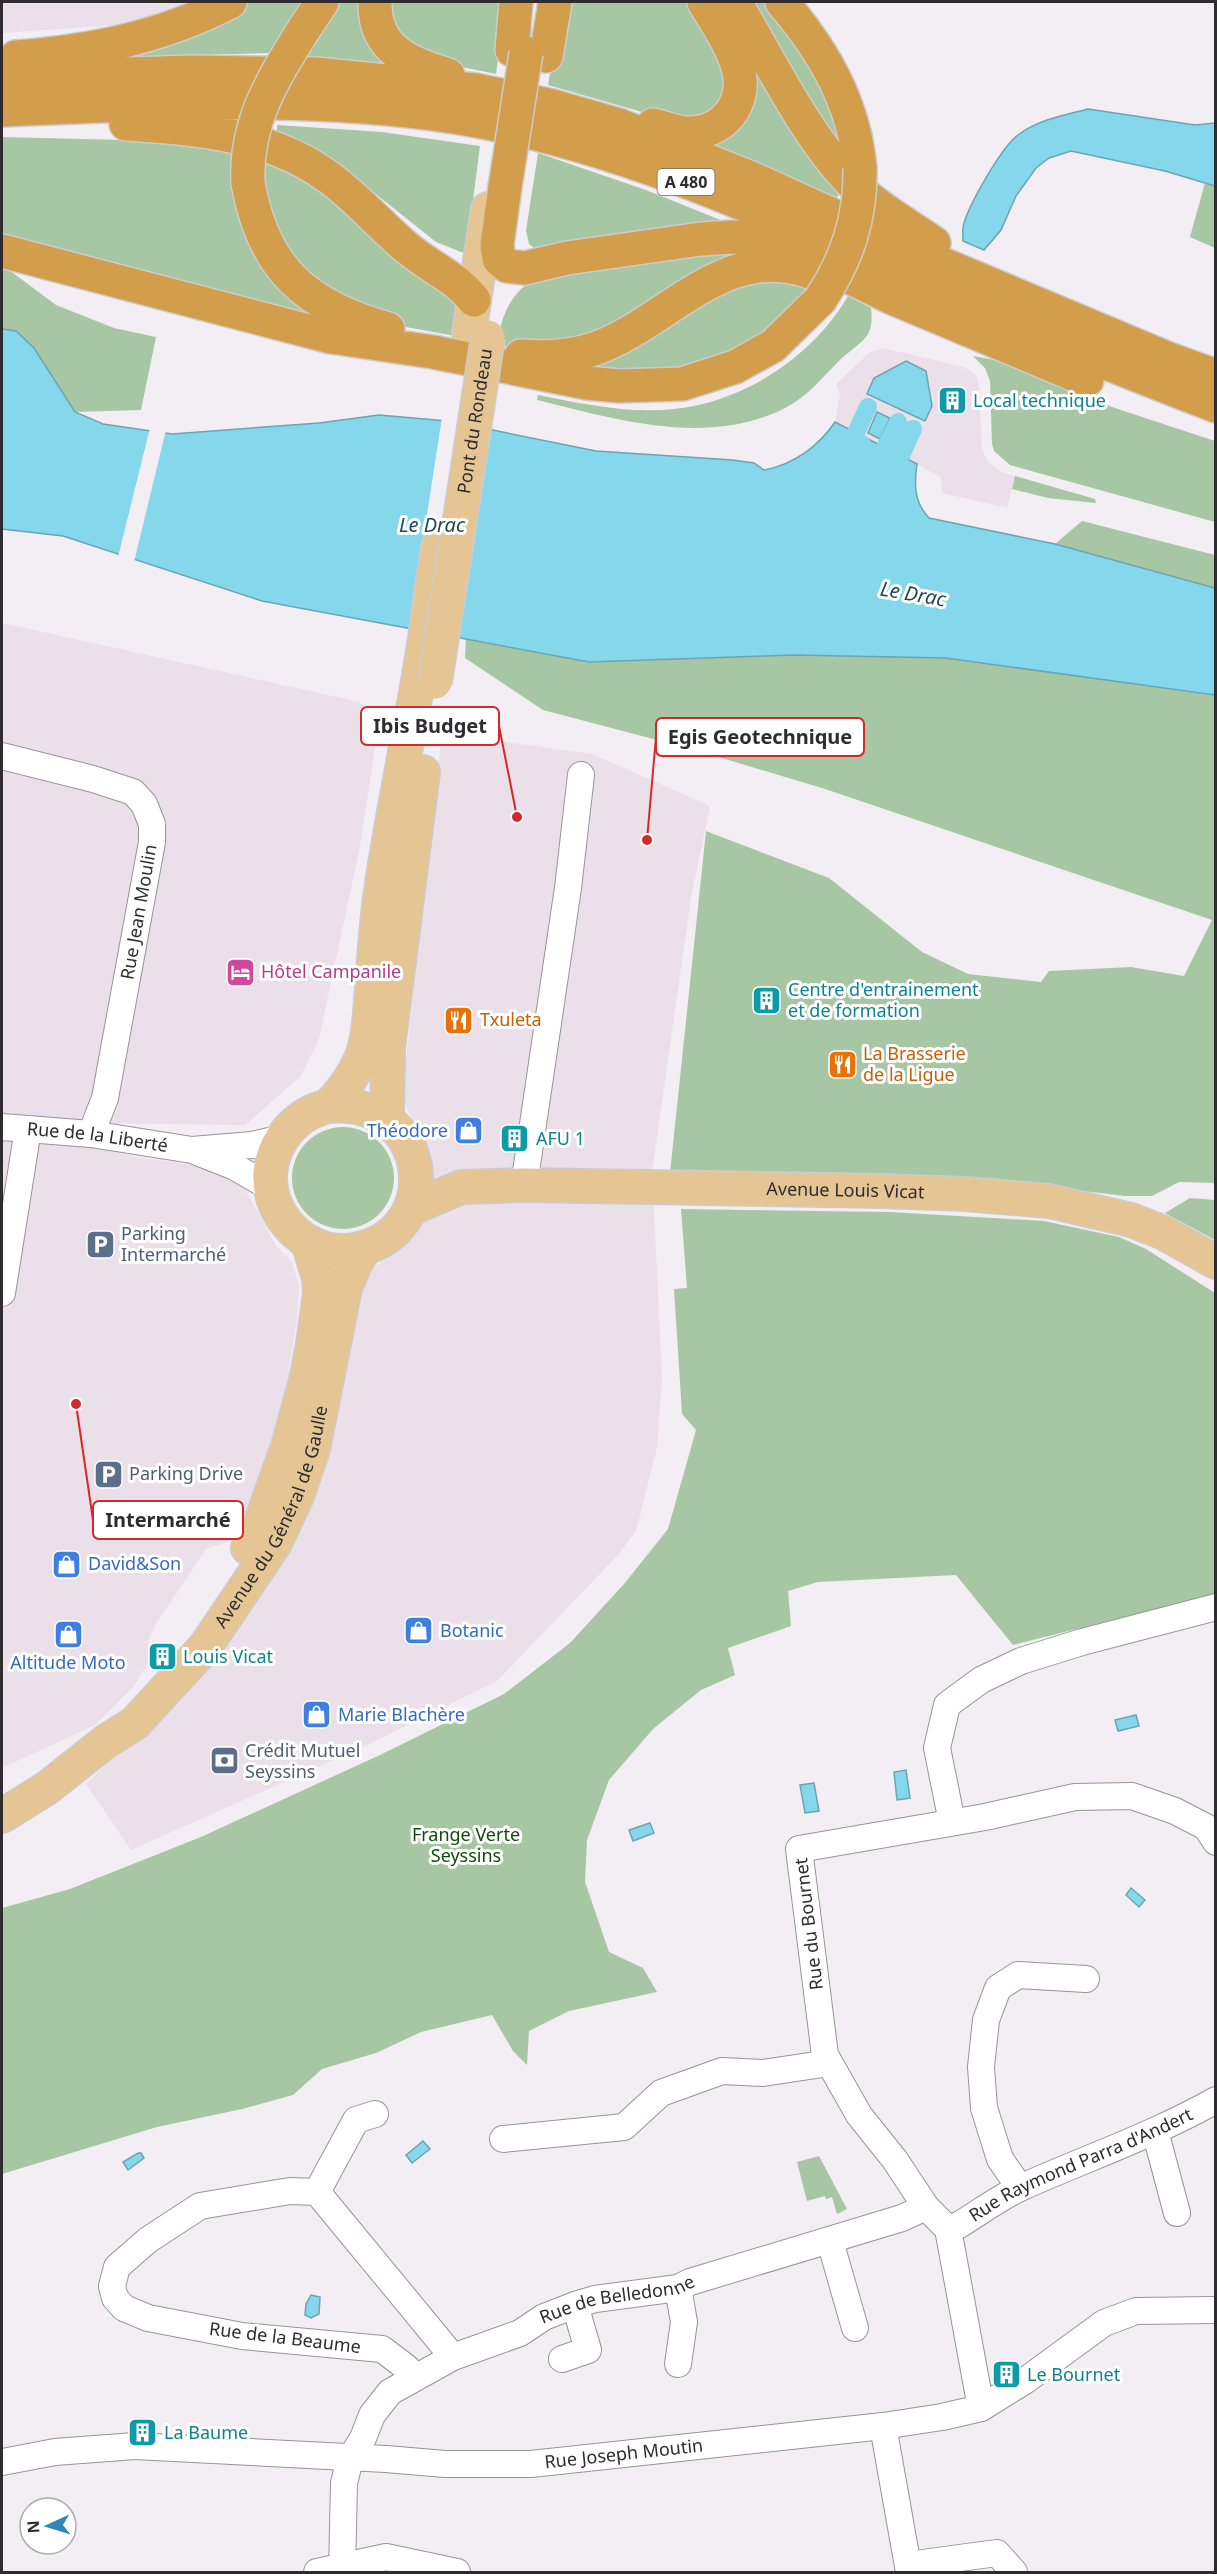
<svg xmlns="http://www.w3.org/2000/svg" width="1217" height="2574" font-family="'Noto Sans',sans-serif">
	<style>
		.built { fill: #ebdfe9 }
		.green { fill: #a7c6a3 }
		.water { fill: #85d8eb; stroke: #6ba4b2; stroke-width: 1.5 }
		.pier { fill: #f3eef3 }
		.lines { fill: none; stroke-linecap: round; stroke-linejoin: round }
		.canal { stroke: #85d8eb; stroke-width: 18 }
		.minor-casing { stroke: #989397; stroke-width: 28 }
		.major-casing { stroke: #cdcccd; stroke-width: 36 }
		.highway-casing { stroke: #cdcccd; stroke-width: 36 }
		.minor { stroke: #fff; stroke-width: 26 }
		.major { stroke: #e5c594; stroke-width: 33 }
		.highway { stroke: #d39e4c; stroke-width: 33 }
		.major-bridge-casing { stroke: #cdcccd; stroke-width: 36; stroke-linecap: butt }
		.highway-bridge-casing { stroke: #cdcccd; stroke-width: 36; stroke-linecap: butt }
		.major-bridge { stroke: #e5c594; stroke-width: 33 }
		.highway-bridge { stroke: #d39e4c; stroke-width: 33 }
		.labels { text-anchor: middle; stroke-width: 6; stroke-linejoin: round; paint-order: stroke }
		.shield { fill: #fff; stroke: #6d6b6d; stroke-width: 1.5 }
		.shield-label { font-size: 16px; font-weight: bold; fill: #2e2c2e }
		.culture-label { font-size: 18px; fill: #0d838f; stroke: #fff; text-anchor: start }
		.street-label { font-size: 18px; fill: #2e2c2e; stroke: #fff }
		.hotel-label { font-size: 18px; fill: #b23c85; stroke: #fff; text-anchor: start }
		.food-label { font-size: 18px; fill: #c56008; stroke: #fff; text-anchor: start }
		.shop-label { font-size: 18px; fill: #366cbe; stroke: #fff; text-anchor: start }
		.service-label { font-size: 18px; fill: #4e5e75; stroke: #fff; text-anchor: start }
		.park-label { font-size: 18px; fill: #0d4c08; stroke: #fff }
		.water-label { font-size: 20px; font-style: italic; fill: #214850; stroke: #fff }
		.leader { fill: none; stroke: #d62828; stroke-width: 2 }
		.callout-dot { fill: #d62828; stroke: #fff; stroke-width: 2 }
		.callout { fill: #fff; stroke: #d62828; stroke-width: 2 }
		.callout-label { font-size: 20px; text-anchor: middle; font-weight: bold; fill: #2e2c2e }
	</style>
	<rect width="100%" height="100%" fill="#f3eef3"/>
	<!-- built -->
	<path class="built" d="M 2,2 L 192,2 L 171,13 L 131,24 L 2,33 Z
		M 883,348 L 964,367 L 976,375 L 979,387 L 982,449 L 989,463 L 1002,472 L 1015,476 L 1007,508 L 942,493 L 941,477 L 835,422 L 840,394 L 836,384 L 869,353 Z
		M 2,623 L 360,702 L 379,722 L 360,846 L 319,1039 L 301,1076 L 245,1125 L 2,1122 Z
		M 442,733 L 592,754 L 710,806 L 691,898 L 652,1172 L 662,1377 L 657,1448 L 636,1531 L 617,1556 L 497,1681 L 367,1745 L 131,1850 L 86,1784 L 161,1710 L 338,1405 L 366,1276 L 395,1248 L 425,1149 L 402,1096 Z
		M 2,1124 L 130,1156 L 192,1165 L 242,1183 L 276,1246 L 292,1262 L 299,1286 L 297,1319 L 289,1368 L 292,1419 L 246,1536 L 206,1549 L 157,1622 L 148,1641 L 149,1661 L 134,1686 L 95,1725 L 2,1768 Z"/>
	<!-- green -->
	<path class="green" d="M 246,2 L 305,2 L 272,53 L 109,57 L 222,15 Z
		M 331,2 L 361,2 L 385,61 L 384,64 L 300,55 Z
		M 385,2 L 506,2 L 496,74 L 432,61 L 401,43 Z
		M 562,2 L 689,2 L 731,81 L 717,114 L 673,121 L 548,85 Z
		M 749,2 L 774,2 L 812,49 L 852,171 Z
		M 743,51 L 842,190 L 835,200 L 713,146 Z
		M 277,125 L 382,132 L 480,146 L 466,254 L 436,242 L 357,179 L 277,134 Z
		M 2,137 L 163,141 L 232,152 L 235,203 L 247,242 L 271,277 L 327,321 L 2,246 Z
		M 538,153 L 646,190 L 723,221 L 539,252 L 529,244 L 526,231 Z
		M 270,156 L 286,162 L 458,304 L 466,338 L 406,327 L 361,312 L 287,259 L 257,171 Z
		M 1205,183 L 1215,186 L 1215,248 L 1190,237 Z
		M 719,249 L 754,253 L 617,331 L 510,347 L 497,345 C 501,318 508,297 532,280 Z
		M 2,268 L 9,270 L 56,305 L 114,328 L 156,337 L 141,410 L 74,412 L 16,331 L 2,329 Z
		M 756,278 L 816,283 L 795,315 L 711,368 L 575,373 L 689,306 Z
		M 848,296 L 871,308 C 875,341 859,341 838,362 C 821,379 805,399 783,409 C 705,447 615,419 537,400 L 538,395 C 578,403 620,412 660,410 C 735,408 811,360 848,296 Z
		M 973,356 L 994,360 L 1112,407 L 1215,441 L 1215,522 L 1010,465 L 994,451 L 992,444 L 990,381 L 985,368 Z
		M 1015,476 L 1095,499 L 1096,503 L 1048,498 L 1012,489 Z
		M 1082,521 L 1215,555 L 1215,588 L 1055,544 Z
		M 466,639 L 589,662 L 795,655 L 946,658 L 1215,695 L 1215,1183 L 1179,1182 L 1152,1196 L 1125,1196 L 1016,1183 L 670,1173 L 706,831 L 829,878 L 922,952 L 968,974 L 1041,982 L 1049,971 L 1131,967 L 1184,976 L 1212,920 L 825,789 L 695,750 L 543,710 L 465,658 Z
		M292 1178a51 51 0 1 1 102 0a51 51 0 1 1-102 0Z
		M 1190,1198 L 1215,1200 L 1215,1240 L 1165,1213 Z
		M 681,1209 L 890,1212 L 1044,1221 L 1119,1237 L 1146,1249 L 1215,1293 L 1215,1594 L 1013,1645 L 956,1575 L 818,1582 L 788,1591 L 791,1626 L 728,1648 L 735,1675 L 701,1690 L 653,1729 L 609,1780 L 587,1840 L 585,1882 L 609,1952 L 643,1968 L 657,1992 L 569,2011 L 529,2031 L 527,2065 L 513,2051 L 492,2015 L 421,2032 L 376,2053 L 322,2069 L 293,2095 L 242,2109 L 157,2127 L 2,2174 L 2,1908 L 70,1889 L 201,1837 L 380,1755 L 504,1694 L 570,1643 L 624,1584 L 668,1529 L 696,1430 L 682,1414 L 674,1289 L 687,1288 Z
		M 819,2156 L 847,2209 L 837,2214 L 832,2197 L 826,2199 L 825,2196 L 807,2201 L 797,2162 Z"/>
	<!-- water -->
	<path class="water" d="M 1088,109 L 1195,125 L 1215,123 L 1215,186 L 1165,171 L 1071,151 L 1049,158 L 1036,168 L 1016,196 L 1001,230 L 984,250 L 963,241 C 963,235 962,228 964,223 C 970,203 1002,146 1018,135 C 1037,120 1065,115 1088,109 Z
		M 2,329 L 16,331 L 34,348 L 75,412 L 103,424 L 172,434 L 319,423 L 379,415 L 448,421 L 596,451 L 733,460 L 754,463 L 764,470 C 793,465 819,446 835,422 L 917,464 C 914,485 914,502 929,518 L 1055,544 L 1215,588 L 1215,695 L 946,658 L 795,655 L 589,662 L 262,601 L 63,536 L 2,529 Z
		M 906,361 L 926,371 L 932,406 L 925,421 L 867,394 L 874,378 Z
		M 862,404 L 875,410 L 864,432 L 852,426 Z
		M 877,412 L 890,418 L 880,439 L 868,433 Z
		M 893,419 L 904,425 L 894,446 L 882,440 Z
		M 907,426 L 919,432 L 909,453 L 897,447 Z
		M 1136,1715 L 1139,1726 L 1118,1731 L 1115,1720 Z
		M 906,1770 L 910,1798 L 897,1800 L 894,1772 Z
		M 814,1783 L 819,1811 L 805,1813 L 800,1785 Z
		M 650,1823 L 654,1833 L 633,1841 L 629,1830 Z
		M 1131,1888 L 1145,1900 L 1139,1907 L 1126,1895 Z
		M 423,2141 L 430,2149 L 412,2163 L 406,2155 Z
		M 138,2153 L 141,2153 L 144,2158 L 128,2170 L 123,2162 Z
		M 311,2295 L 320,2297 L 319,2314 L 311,2318 L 305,2315 L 306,2304 Z"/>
	<!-- pier -->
	<path class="pier" d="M 442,417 L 485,425 L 409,632 Z
		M 150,428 L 166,430 L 134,562 L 118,557 Z"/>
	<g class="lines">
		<!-- canal -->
		<path class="canal" d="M 868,407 L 854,437 L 872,455 L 899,460 L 913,429
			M 865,461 L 872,455 L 883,452 L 898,422"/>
		<defs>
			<g id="minor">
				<path d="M 2,756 L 93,779 L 133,792 L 144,804 L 152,824 L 152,842 L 105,1098 L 91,1134"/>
				<path id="s1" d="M 2,1127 L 91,1134 L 192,1150 L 252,1145 L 282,1138"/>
				<path d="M 197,1152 L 235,1167 L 271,1188"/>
				<path d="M 524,1185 L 568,888 L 581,775"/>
				<path d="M 2,1293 L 28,1129"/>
				<path d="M 952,1822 L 937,1748 L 947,1705 L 981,1680 L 1021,1661 L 1082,1642 L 1216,1607"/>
				<path d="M 1155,2131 L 1177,2213"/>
				<path d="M 503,2139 L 624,2127 L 661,2093 L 722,2071 L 763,2073 L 829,2063"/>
				<path d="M 1020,2188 L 1000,2159 L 984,2108 L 981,2067 L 986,2020 L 998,1988 L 1018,1975 L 1086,1979"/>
				<path d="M 317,2192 L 356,2120 L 375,2114"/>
				<path id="s2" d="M 948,2229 L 959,2225 C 979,2213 1000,2197 1022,2187 C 1087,2158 1154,2135 1216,2100"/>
				<path d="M 830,2241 L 855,2328"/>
				<path d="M 562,2359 L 588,2350 L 575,2305"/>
				<path d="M 678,2364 L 684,2322 L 678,2288"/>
				<path d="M 413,2378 L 407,2368 L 382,2349 L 242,2336 L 148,2318 L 124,2308 L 115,2298 L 112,2286 L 117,2267 L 148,2240 L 200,2206 L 290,2191 L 317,2192 L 453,2357"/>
				<path d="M 981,2408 L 948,2229 L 926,2207 L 895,2160 L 859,2115 L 825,2055 L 799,1849 L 985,1817 L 1075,1797 L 1132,1796 L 1175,1811 L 1206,1827 L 1216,1842"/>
				<path d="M 883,2426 L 909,2572"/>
				<path id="s3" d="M 2,2462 L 55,2452 L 135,2446 L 386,2459 L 445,2464 L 531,2464 L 883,2426 L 942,2417 L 981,2408 L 1026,2380 L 1104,2323 L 1136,2311 L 1216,2310"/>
				<path d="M 908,2565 L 997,2553 L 1014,2572"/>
				<path d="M 317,2572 L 386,2557 L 457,2572"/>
				<path id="s4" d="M 342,2572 L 344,2483 L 350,2459 L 363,2438 L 372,2415 L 390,2392 L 453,2357 L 520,2333 L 544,2317 L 575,2305 L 595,2299 L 678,2288 L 690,2282 L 902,2218 L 926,2207"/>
			</g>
			<g id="major">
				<path d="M 469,334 L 488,209"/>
				<path d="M 328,1106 C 432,1096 448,1234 354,1250 C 310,1258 268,1219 270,1174 C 272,1147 288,1124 311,1112 C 317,1109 325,1108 330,1104 C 345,1089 360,1066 365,1047 C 370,1028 370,1008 372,990 C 374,957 376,924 381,891 C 391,821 406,751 418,681 C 426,637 431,592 438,547"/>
				<path d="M 387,1118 L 388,1048 L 423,772"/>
				<path id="s5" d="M 410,1209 L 461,1187 L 524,1185 L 879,1191 L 965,1194 L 1049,1201 L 1131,1220 L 1162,1232 L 1216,1262"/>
				<path d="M 248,1548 L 256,1536 L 288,1446 L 306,1381 L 313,1344 L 320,1293 L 319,1278 L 308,1242"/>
				<path id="s6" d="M 2,1816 L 47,1788 L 105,1742 L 135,1723 L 205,1647 L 275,1543 L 297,1496 L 313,1449 L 345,1288 L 356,1262 L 365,1248"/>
			</g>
			<path id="highway" d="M 375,2 C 374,50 408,62 448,75
				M 735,2 C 769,59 804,132 849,180 C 874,206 905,223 934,243
				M 782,2 C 824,51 854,103 860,168
				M 304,29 L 322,2
				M 512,50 L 516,2
				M 546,56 L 555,2
				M 16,57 C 92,51 163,37 230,2
				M 2,78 L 190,72 L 316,74 L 476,90 L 553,106 L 619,125 L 751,178 L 914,252 L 1169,359 L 1216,376
				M 2,110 C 151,104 312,94 460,118 C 645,149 816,236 985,312 C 1061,346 1138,376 1216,406
				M 126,124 C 198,129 272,134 331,179 C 358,199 380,225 406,247 C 428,266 456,277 474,300
				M 653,125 C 663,127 674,132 684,133 C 723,135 748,104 738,67 C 731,44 716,22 704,2
				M 248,183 C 263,269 306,306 388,329
				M 505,187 L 497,245 L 499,259 L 507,266 L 525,268 L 567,258 L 701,239 L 733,237 L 748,238 L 806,256 L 890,297 L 1087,380
				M 2,251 L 331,337 L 433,352 L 587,383 L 619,386 L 682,384 L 735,367 L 773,346 L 820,300
				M 521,356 C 546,358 570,357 594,349 C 667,324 725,239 813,273"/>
		</defs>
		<!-- minor casing -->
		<use href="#minor" class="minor-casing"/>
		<!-- major casing -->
		<use href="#major" class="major-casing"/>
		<!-- highway casing -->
		<use href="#highway" class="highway-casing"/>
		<!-- minor -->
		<use href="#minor" class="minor"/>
		<!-- major -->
		<use href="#major" class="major"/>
		<!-- highway -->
		<use href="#highway" class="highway"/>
		<defs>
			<g id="major-bridge">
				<path id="s7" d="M 435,682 L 488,337"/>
			</g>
			<path id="highway-bridge" d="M 248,183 C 245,122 273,79 304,29
				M 505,187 L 526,53
				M 820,300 C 847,259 861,218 860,168"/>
		</defs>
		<!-- major-bridge casing -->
		<use href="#major-bridge" class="major-bridge-casing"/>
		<!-- highway-bridge casing -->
		<use href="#highway-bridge" class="highway-bridge-casing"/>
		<!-- major-bridge -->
		<use href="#major-bridge" class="major-bridge"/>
		<!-- highway-bridge -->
		<use href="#highway-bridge" class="highway-bridge"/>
	</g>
	<!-- icons -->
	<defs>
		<symbol id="building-square" viewBox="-11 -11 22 22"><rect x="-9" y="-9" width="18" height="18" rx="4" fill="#0f9aa8" stroke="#fff"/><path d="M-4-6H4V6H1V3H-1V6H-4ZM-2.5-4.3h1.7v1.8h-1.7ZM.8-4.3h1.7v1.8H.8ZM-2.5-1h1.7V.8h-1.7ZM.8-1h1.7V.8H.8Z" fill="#fff"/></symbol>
		<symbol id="hotel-square" viewBox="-11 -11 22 22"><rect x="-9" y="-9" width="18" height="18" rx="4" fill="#d1479c" stroke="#fff"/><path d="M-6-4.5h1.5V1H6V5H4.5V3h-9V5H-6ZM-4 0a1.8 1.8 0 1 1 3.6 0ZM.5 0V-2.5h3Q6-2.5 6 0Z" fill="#fff"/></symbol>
		<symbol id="restaurant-square" viewBox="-11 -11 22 22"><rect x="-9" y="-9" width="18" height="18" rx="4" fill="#e8710a" stroke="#fff"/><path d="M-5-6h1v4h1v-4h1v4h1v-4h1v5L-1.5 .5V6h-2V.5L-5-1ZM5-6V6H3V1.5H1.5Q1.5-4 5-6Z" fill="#fff"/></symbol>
		<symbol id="shop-square" viewBox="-11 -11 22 22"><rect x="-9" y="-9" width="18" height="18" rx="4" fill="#3f7fe0" stroke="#fff"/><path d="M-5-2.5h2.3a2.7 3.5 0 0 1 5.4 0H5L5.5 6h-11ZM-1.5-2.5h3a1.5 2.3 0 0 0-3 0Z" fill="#fff"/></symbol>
		<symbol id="parking-square" viewBox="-11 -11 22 22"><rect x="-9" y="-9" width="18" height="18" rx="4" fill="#5c6f8a" stroke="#fff"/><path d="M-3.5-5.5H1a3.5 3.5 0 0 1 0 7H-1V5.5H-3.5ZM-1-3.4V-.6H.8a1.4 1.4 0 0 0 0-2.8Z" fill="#fff"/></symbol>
		<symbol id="bank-square" viewBox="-11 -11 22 22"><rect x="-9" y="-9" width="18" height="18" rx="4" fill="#5c6f8a" stroke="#fff"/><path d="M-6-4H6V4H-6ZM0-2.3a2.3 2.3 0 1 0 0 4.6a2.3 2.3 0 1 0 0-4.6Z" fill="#fff"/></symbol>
	</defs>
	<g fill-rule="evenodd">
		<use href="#building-square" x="936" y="384" width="33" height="33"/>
		<use href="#hotel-square" x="224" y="956" width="33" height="33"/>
		<use href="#building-square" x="750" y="984" width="33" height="33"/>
		<use href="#restaurant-square" x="442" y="1004" width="33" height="33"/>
		<use href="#restaurant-square" x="826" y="1048" width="33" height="33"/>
		<use href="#shop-square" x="452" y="1114" width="33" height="33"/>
		<use href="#building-square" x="498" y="1122" width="33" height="33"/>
		<use href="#parking-square" x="84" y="1228" width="33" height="33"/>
		<use href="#parking-square" x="92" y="1458" width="33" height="33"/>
		<use href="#shop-square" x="50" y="1548" width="33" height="33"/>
		<use href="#shop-square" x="402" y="1614" width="33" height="33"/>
		<use href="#shop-square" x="52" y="1618" width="33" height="33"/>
		<use href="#building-square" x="146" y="1640" width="33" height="33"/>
		<use href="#shop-square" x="300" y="1698" width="33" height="33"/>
		<use href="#bank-square" x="208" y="1744" width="33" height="33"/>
		<use href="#building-square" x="990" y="2358" width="33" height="33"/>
		<use href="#building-square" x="126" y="2416" width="33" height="33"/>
	</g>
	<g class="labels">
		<!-- shield labels -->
		<rect class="shield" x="657.5" y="169" width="57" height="26" rx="4.5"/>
		<g class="shield-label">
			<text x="686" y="188">A 480</text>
		</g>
		<!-- culture labels -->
		<g class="culture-label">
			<text x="973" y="407">Local technique</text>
			<text x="788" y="996">Centre d'entrainement<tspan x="788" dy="21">et de formation</tspan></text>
			<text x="536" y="1145">AFU 1</text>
			<text x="183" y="1663">Louis Vicat</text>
			<text x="1027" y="2381">Le Bournet</text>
			<text x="164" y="2439">La Baume</text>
		</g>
		<!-- street labels -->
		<g class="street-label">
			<text dy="6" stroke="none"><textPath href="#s7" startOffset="264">Pont du Rondeau</textPath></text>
			<text transform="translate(139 912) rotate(-80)" y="6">Rue Jean Moulin</text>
			<text dy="6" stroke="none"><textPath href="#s1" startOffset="96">Rue de la Liberté</textPath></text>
			<text dy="6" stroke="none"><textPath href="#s5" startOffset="440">Avenue Louis Vicat</textPath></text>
			<text dy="6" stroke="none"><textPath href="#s6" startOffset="414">Avenue du Général de Gaulle</textPath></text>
			<text transform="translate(809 1924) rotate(-97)" y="6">Rue du Bournet</text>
			<text dy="6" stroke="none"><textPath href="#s2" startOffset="148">Rue Raymond Parra d'Andert</textPath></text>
			<text dy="6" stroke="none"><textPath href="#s4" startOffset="440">Rue de Belledonne</textPath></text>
			<text transform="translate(285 2338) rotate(7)" y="6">Rue de la Beaume</text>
			<text dy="6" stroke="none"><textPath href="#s3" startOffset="624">Rue Joseph Moutin</textPath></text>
		</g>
		<!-- hotel labels -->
		<g class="hotel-label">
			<text x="261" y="978">Hôtel Campanile</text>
		</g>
		<!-- food labels -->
		<g class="food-label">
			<text x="480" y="1026">Txuleta</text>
			<text x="863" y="1060">La Brasserie<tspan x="863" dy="21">de la Ligue</tspan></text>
		</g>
		<!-- shop labels -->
		<g class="shop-label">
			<text x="448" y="1137" text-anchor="end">Théodore</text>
			<text x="88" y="1570">David&amp;Son</text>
			<text x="440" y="1637">Botanic</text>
			<text x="68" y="1669" text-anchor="middle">Altitude Moto</text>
			<text x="338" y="1721">Marie Blachère</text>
		</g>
		<!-- service labels -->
		<g class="service-label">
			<text x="121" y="1240">Parking<tspan x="121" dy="21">Intermarché</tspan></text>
			<text x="129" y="1480">Parking Drive</text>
			<text x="245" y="1757">Crédit Mutuel<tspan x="245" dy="21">Seyssins</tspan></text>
		</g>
		<!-- park labels -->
		<g class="park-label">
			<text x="466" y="1841">Frange Verte<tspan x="466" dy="21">Seyssins</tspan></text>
		</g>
		<!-- water labels -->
		<g class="water-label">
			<text x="432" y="532">Le Drac</text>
			<text transform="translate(913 594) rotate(10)" y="7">Le Drac</text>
		</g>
	</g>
	<!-- callouts -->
	<path class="leader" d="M517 817L499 726M647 840L656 737M76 1404L93 1520"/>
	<g class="callout-dot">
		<circle cx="517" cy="817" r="6"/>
		<circle cx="647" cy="840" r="6"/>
		<circle cx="76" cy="1404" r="6"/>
	</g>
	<g class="callout">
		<rect x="361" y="707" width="138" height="38" rx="6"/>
		<rect x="656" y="718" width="208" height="38" rx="6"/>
		<rect x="93" y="1501" width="150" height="38" rx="6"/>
	</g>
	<g class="callout-label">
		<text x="430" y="733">Ibis Budget</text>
		<text x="760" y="744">Egis Geotechnique</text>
		<text x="168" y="1527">Intermarché</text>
	</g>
	<!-- border -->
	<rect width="1217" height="2574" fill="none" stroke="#2e2c2e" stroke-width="6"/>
	<!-- north arrow -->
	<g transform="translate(48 2526) rotate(266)"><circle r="28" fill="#ffffff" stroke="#ababab" stroke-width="1.5"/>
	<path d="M0-4.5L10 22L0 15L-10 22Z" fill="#3187b6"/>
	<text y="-9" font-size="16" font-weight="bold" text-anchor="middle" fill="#2e2c2e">N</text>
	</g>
</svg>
